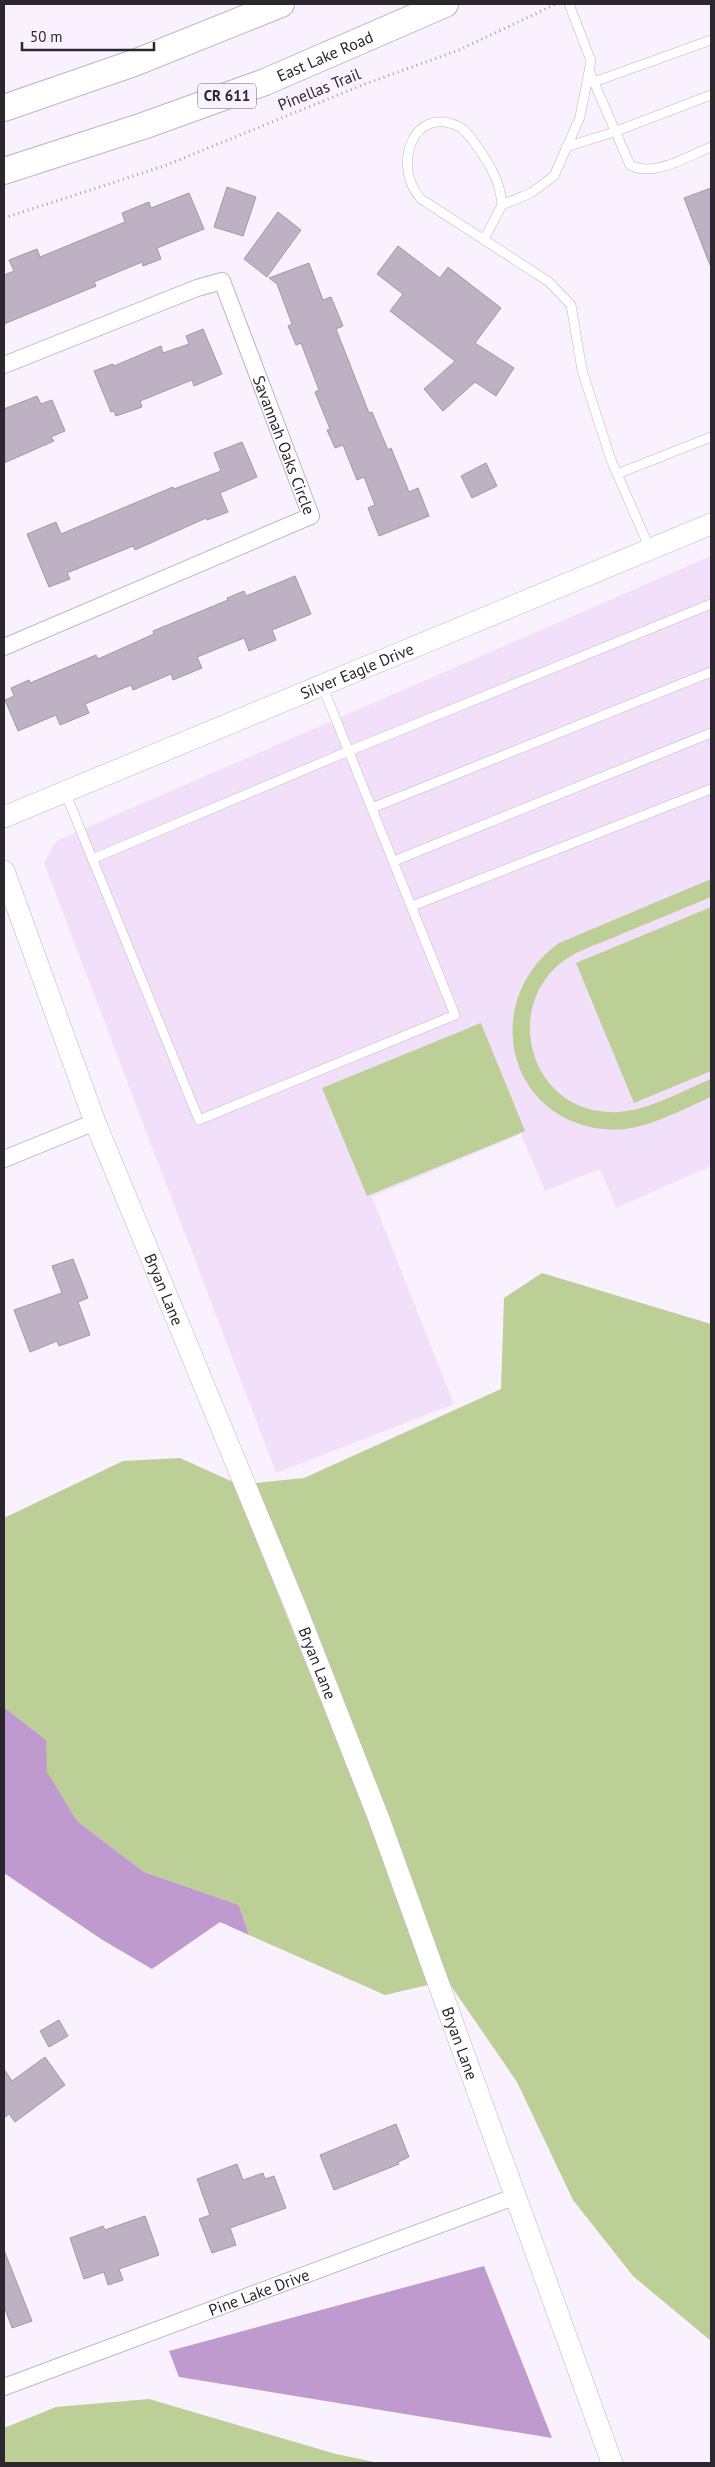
<svg xmlns="http://www.w3.org/2000/svg" width="715" height="2467" font-family="'PT Sans',sans-serif">
	<style>
		.built { fill: #f2e0fa }
		.green { fill: #bccf97 }
		.water { fill: #be9ace }
		.building { fill: #beb1c4; stroke: #a397a9 }
		.lines { fill: none; stroke-linecap: round; stroke-linejoin: round }
		.service-casing { stroke: #c1b4c7; stroke-width: 10 }
		.minor-casing { stroke: #c1b4c7; stroke-width: 18 }
		.tertiary-casing { stroke: #c1b4c7; stroke-width: 22 }
		.primary-casing { stroke: #c1b4c7; stroke-width: 28 }
		.path { stroke: #a49da8; stroke-width: 3; stroke-dasharray: 1 4; stroke-linecap: butt }
		.service { stroke: #fff; stroke-width: 9 }
		.minor { stroke: #fff; stroke-width: 16 }
		.tertiary { stroke: #fff; stroke-width: 21 }
		.primary { stroke: #fff; stroke-width: 26 }
		.labels { text-anchor: middle; stroke-width: 4; stroke-linejoin: round; paint-order: stroke }
		.shield { fill: #f9f1fd; stroke: #6a646d; stroke-width: 1 }
		.shield-label { font-size: 15px; font-weight: bold; fill: #2c272f }
		.street-label { font-size: 16px; fill: #2c272f; stroke: #f9f1fd }
	</style>
	<rect width="100%" height="100%" fill="#f9f1fd"/>
	<!-- built -->
	<path class="built" d="M 711,556 L 711,1166 L 616,1208 L 600,1169 L 545,1191 L 521,1134 L 372,1197 L 454,1404 L 276,1473 L 44,863 L 56,841 Z"/>
	<!-- green -->
	<path class="green" d="M 711,879 L 711,897 C 680,910 648,923 617,936 C 596,945 573,951 556,967 C 504,1016 534,1109 608,1112 C 643,1114 679,1092 711,1079 L 711,1097 C 678,1111 640,1134 603,1129 C 505,1118 481,999 559,943 Z
		M 711,907 L 711,1071 L 634,1103 L 576,963 Z
		M 481,1023 L 525,1131 L 367,1196 L 322,1088 Z
		M 542,1273 L 711,1324 L 711,2341 L 633,2276 L 573,2200 L 517,2082 L 449,1983 L 389,1816 L 256,1483 L 304,1478 L 501,1389 L 504,1298 Z
		M 180,1458 L 233,1482 L 370,1823 L 428,1985 L 385,1995 L 249,1935 L 239,1905 L 144,1872 L 77,1821 L 46,1772 L 46,1740 L 4,1707 L 4,1518 L 123,1461 Z
		M 149,2399 L 336,2454 L 379,2463 L 4,2463 L 4,2428 L 56,2407 Z"/>
	<!-- water -->
	<path class="water" d="M 4,1707 L 46,1740 L 47,1772 L 77,1821 L 144,1872 L 239,1905 L 249,1935 L 220,1922 L 152,1969 L 101,1939 L 4,1873 Z
		M 484,2266 L 552,2438 L 179,2377 L 169,2351 Z"/>
	<!-- building -->
	<path class="building" d="M 227,187 L 256,197 L 243,236 L 214,227 Z
		M 711,188 L 711,265 L 710,265 L 684,198 Z
		M 189,193 L 204,229 L 157,248 L 161,259 L 143,266 L 142,262 L 94,282 L 96,286 L 4,324 L 4,275 L 14,271 L 9,260 L 37,249 L 40,257 L 125,222 L 122,213 L 149,202 L 151,208 Z
		M 278,212 L 301,230 L 267,277 L 244,259 Z
		M 398,246 L 440,278 L 448,267 L 501,308 L 475,343 L 514,368 L 496,396 L 475,382 L 443,411 L 424,389 L 455,361 L 390,311 L 403,294 L 377,274 Z
		M 309,263 L 323,300 L 331,297 L 343,326 L 336,329 L 369,413 L 372,412 L 388,450 L 391,448 L 409,492 L 418,488 L 429,516 L 379,536 L 368,508 L 375,505 L 364,477 L 357,480 L 343,445 L 335,448 L 327,430 L 330,429 L 315,392 L 319,390 L 301,343 L 296,345 L 288,326 L 292,324 L 277,284 L 269,278 Z
		M 203,329 L 222,374 L 194,386 L 192,380 L 140,401 L 142,407 L 116,416 L 114,411 L 111,412 L 94,371 L 113,364 L 114,366 L 161,346 L 163,353 L 189,344 L 186,336 Z
		M 37,396 L 41,404 L 52,400 L 65,431 L 51,437 L 54,441 L 4,463 L 4,409 Z
		M 242,442 L 257,477 L 220,493 L 228,512 L 207,520 L 206,518 L 135,550 L 133,546 L 67,573 L 70,579 L 49,587 L 27,534 L 56,522 L 61,534 L 173,487 L 174,489 L 221,471 L 214,453 Z
		M 486,463 L 497,486 L 472,498 L 461,476 Z
		M 295,576 L 311,614 L 272,630 L 276,640 L 249,651 L 244,638 L 197,657 L 202,668 L 173,680 L 171,674 L 133,690 L 131,685 L 85,704 L 89,713 L 60,725 L 56,715 L 18,731 L 5,700 L 14,696 L 11,688 L 29,680 L 30,683 L 96,655 L 98,659 L 154,634 L 153,631 L 228,600 L 227,598 L 244,591 L 246,596 Z
		M 73,1259 L 88,1298 L 78,1302 L 90,1335 L 59,1346 L 57,1341 L 30,1352 L 14,1310 L 62,1293 L 52,1266 Z
		M 59,2020 L 68,2036 L 49,2047 L 40,2031 Z
		M 45,2057 L 65,2085 L 15,2122 L 9,2114 L 4,2118 L 4,2069 L 12,2081 Z
		M 396,2124 L 409,2157 L 398,2162 L 399,2164 L 334,2190 L 320,2155 Z
		M 237,2164 L 243,2180 L 263,2173 L 265,2179 L 274,2176 L 286,2208 L 230,2228 L 236,2245 L 212,2253 L 199,2219 L 210,2215 L 197,2179 Z
		M 145,2216 L 159,2255 L 119,2269 L 123,2280 L 108,2285 L 104,2272 L 84,2279 L 70,2238 L 103,2226 L 105,2230 Z
		M 4,2250 L 32,2321 L 12,2328 L 4,2306 Z"/>
	<g class="lines">
		<defs>
			<path id="service" d="M 589,71 L 630,165 C 654,178 688,156 711,147
				M 594,82 L 711,40
				M 566,147 L 614,132 L 711,95
				M 502,205 C 500,183 493,170 481,152 C 474,143 468,131 458,126 C 412,105 392,167 421,199 L 549,282 L 571,305 L 582,370 L 611,460 L 650,549
				M 484,239 L 502,205 L 531,193 L 554,176 L 580,117 L 591,61 L 569,4
				M 617,474 L 711,437
				M 65,792 L 199,1120 L 455,1015 L 322,685
				M 372,808 L 711,672
				M 92,859 L 349,751 L 711,604
				M 394,861 L 711,733
				M 412,906 L 711,789"/>
			<g id="minor">
				<path id="s1" d="M 4,365 L 197,288 L 222,281 L 311,516 L 4,647"/>
				<path d="M 4,1159 L 95,1122"/>
				<path id="s2" d="M 4,2387 L 514,2197"/>
			</g>
			<g id="tertiary">
				<path id="s3" d="M 4,817 L 711,524"/>
				<path id="s4" d="M 4,871 L 95,1122 L 296,1608 L 379,1819 L 612,2463"/>
			</g>
			<g id="primary">
				<path d="M 4,108 L 134,63 L 281,4"/>
				<path id="s5" d="M 4,171 L 143,126 L 265,82 L 445,4"/>
			</g>
		</defs>
		<!-- service casing -->
		<use href="#service" class="service-casing"/>
		<!-- minor casing -->
		<use href="#minor" class="minor-casing"/>
		<!-- tertiary casing -->
		<use href="#tertiary" class="tertiary-casing"/>
		<!-- primary casing -->
		<use href="#primary" class="primary-casing"/>
		<!-- path -->
		<path class="path" d="M 4,218 L 164,166 L 365,84 L 459,50 L 556,4"/>
		<!-- service -->
		<use href="#service" class="service"/>
		<!-- minor -->
		<use href="#minor" class="minor"/>
		<!-- tertiary -->
		<use href="#tertiary" class="tertiary"/>
		<!-- primary -->
		<use href="#primary" class="primary"/>
	</g>
	<g class="labels">
		<!-- shield labels -->
		<rect class="shield" x="198" y="83.5" width="58" height="25" rx="4"/>
		<g class="shield-label">
			<text x="227" y="101">CR 611</text>
		</g>
		<!-- street labels -->
		<g class="street-label">
			<text dy="6" stroke="none"><textPath href="#s5" startOffset="341">East Lake Road</textPath></text>
			<text transform="translate(319 89) rotate(-22)" y="6">Pinellas Trail</text>
			<text dy="6" stroke="none"><textPath href="#s1" startOffset="409">Savannah Oaks Circle</textPath></text>
			<text dy="6" stroke="none"><textPath href="#s3" startOffset="382">Silver Eagle Drive</textPath></text>
			<text dy="6" stroke="none"><textPath href="#s4" startOffset="448">Bryan Lane</textPath></text>
			<text dy="6" stroke="none"><textPath href="#s4" startOffset="852">Bryan Lane</textPath></text>
			<text dy="6" stroke="none"><textPath href="#s4" startOffset="1258">Bryan Lane</textPath></text>
			<text dy="6" stroke="none"><textPath href="#s2" startOffset="272">Pine Lake Drive</textPath></text>
		</g>
	</g>
	<!-- border -->
	<rect width="715" height="2467" fill="none" stroke="#2c272f" stroke-width="10"/>
	<!-- scale -->
	<path d="M22 42v8h132v-8" fill="none" stroke="#2c272f" stroke-width="2.5"/>
	<text x="30" y="42" font-size="15" fill="#2c272f" stroke="#f9f1fd" stroke-width="4" paint-order="stroke">50 m</text>
</svg>
